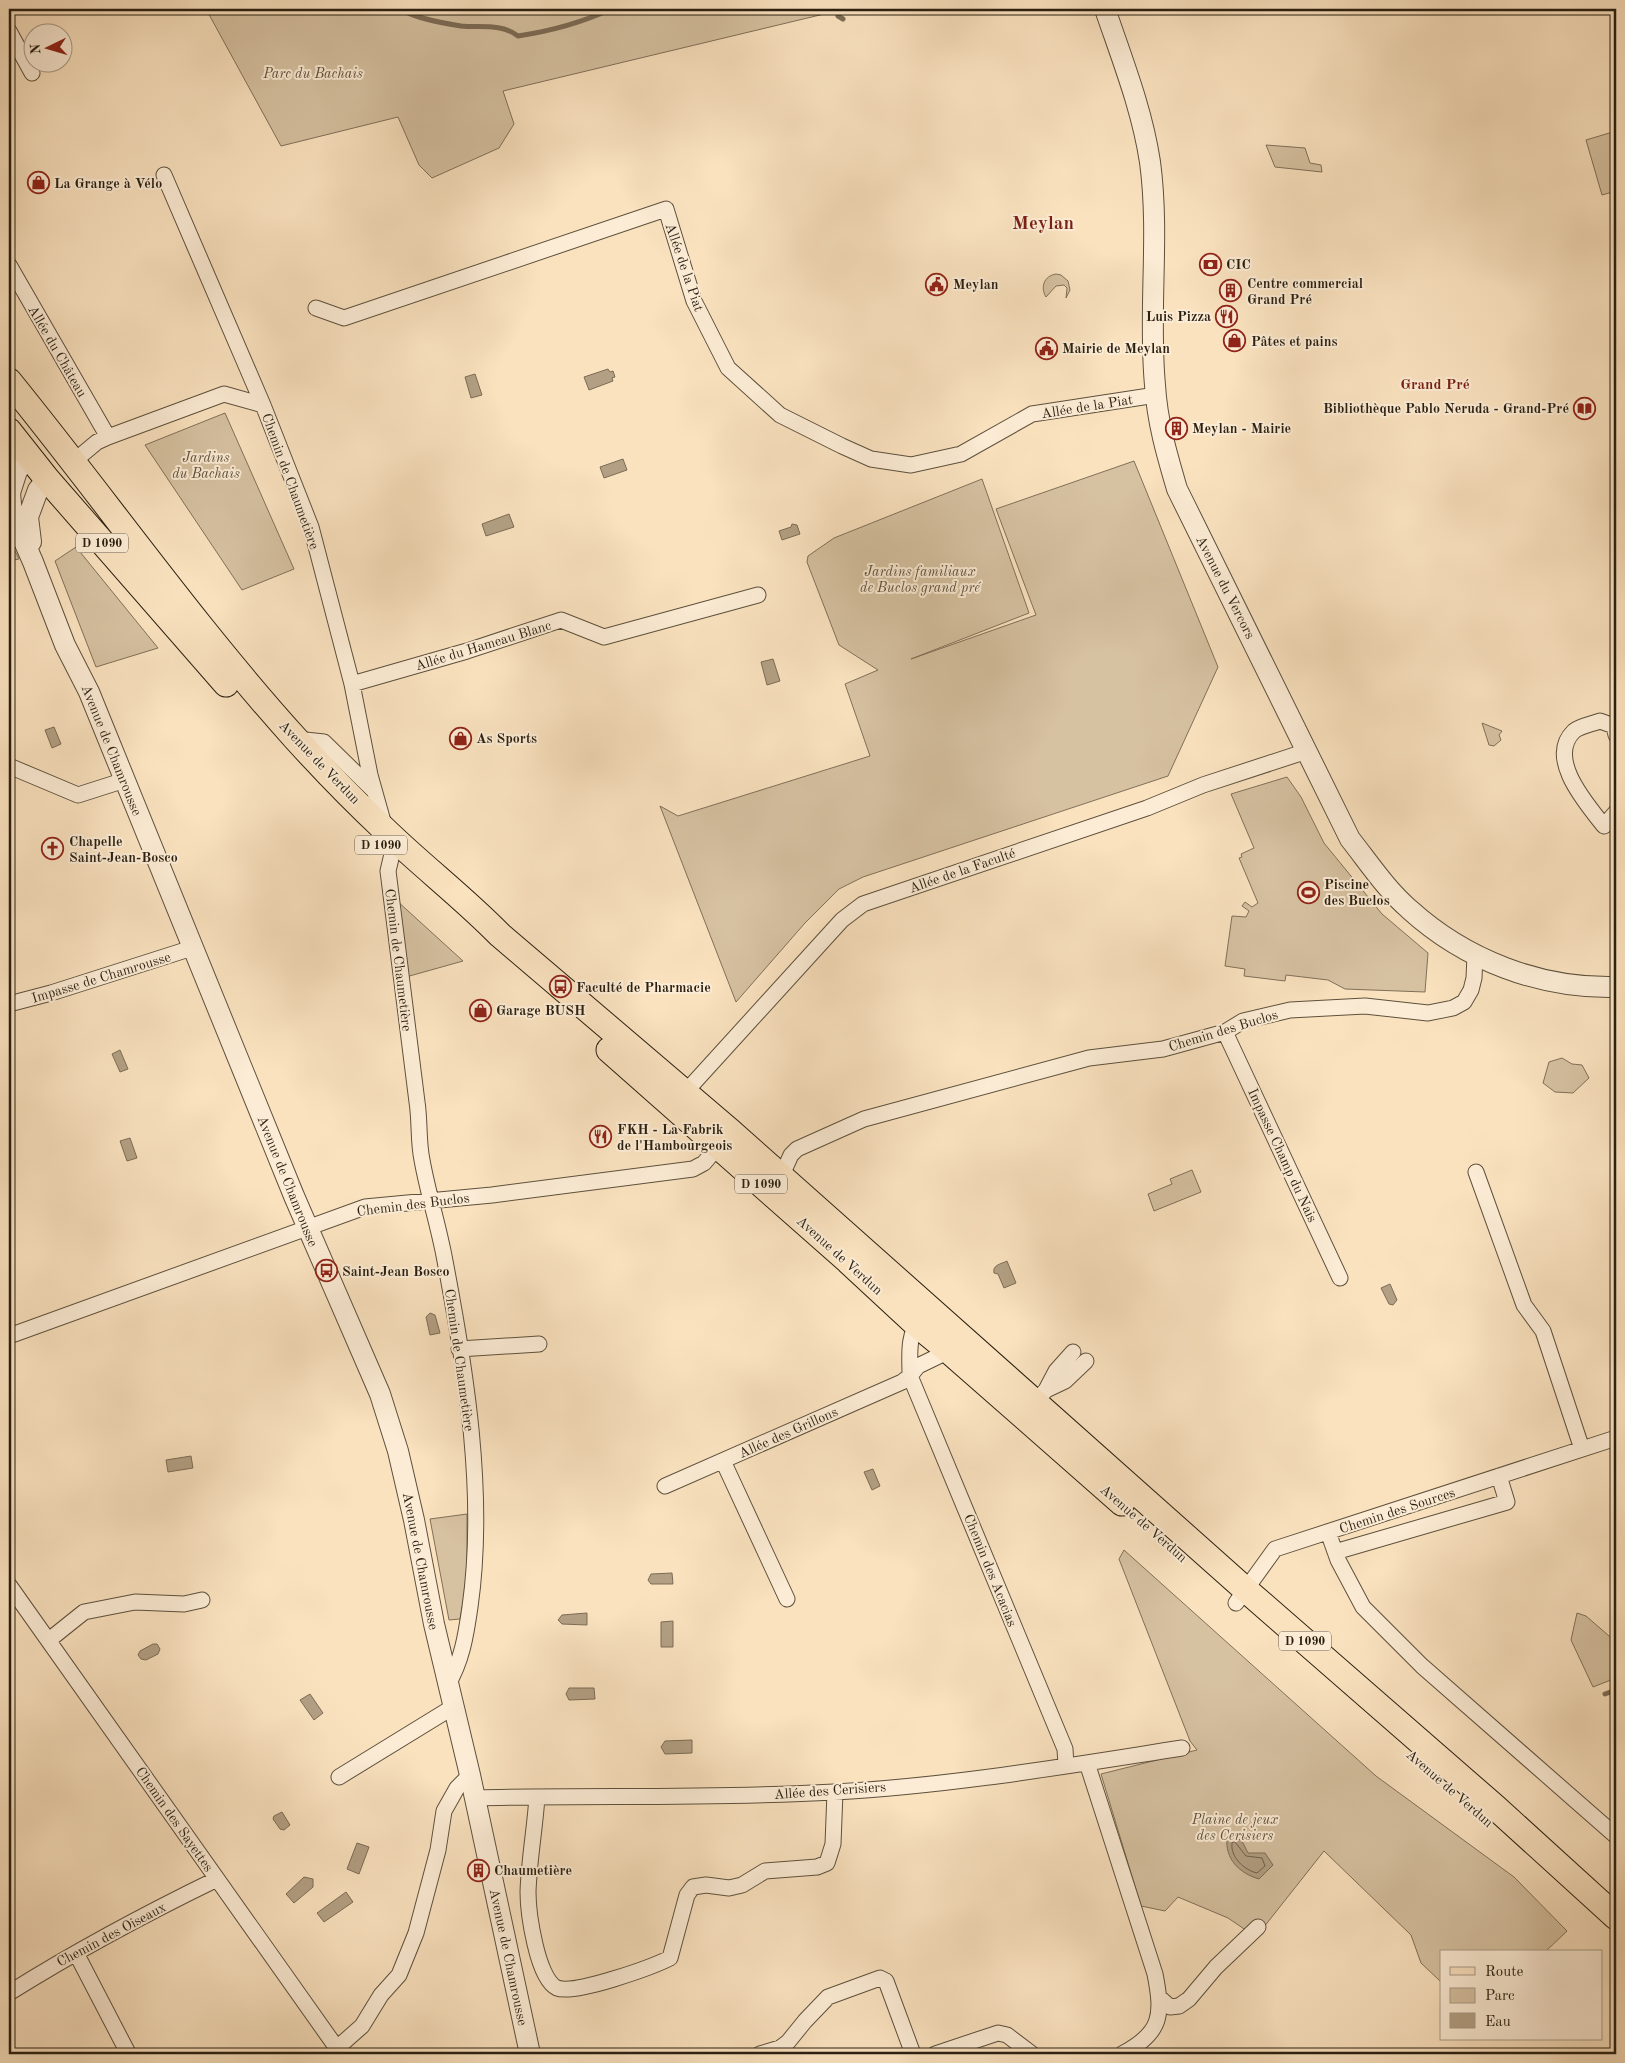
<svg xmlns="http://www.w3.org/2000/svg" width="1625" height="2063" font-family="'Old Standard TT',serif">
	<style>
		.green { fill: #d6c1a1; stroke: #807059 }
		.water { fill: #b3a084; stroke: #7c6c56 }
		.lines { fill: none; stroke-linecap: round; stroke-linejoin: round }
		.shore { stroke: #6e604a; stroke-width: 1 }
		.stream { stroke: #7c6c56; stroke-width: 5 }
		.minor-casing { stroke: #5d503c; stroke-width: 17 }
		.tertiary-casing { stroke: #5d503c; stroke-width: 22 }
		.primary-casing { stroke: #291f11; stroke-width: 27 }
		.minor { stroke: #fcecd5; stroke-width: 15 }
		.tertiary { stroke: #fcecd5; stroke-width: 20 }
		.primary { stroke: #fae2bf; stroke-width: 25 }
		.labels { text-anchor: middle; stroke-width: 4; stroke-linejoin: round; paint-order: stroke }
		.shield { fill: #fcecd5; stroke: #685c4c; stroke-width: 1 }
		.shield-label { font-size: 12px; font-weight: bold; fill: #291f11 }
		.park-label { font-size: 14px; font-style: italic; fill: #5d503c; stroke: #fcecd5 }
		.poi-label { font-size: 14px; font-weight: bold; fill: #291f11; stroke: #fcecd5; text-anchor: start }
		.street-label { font-size: 14px; fill: #291f11; stroke: #fcecd5 }
		.neighbourhood-label { font-size: 15px; font-weight: bold; fill: #7a1f14; stroke: #fcecd5 }
		.district-label { font-size: 19px; font-weight: bold; fill: #7a1f14; stroke: #fcecd5 }
	</style>
	<rect width="100%" height="100%" fill="#fae2bf"/>
	<filter id="stains"><feTurbulence type="fractalNoise" baseFrequency=".004" numOctaves="4"/><feColorMatrix values="0 0 0 0 .2 0 0 0 0 .09 0 0 0 0 .02 0 0 0 .5 -.17"/></filter>
	<radialGradient id="worn" r=".72"><stop offset=".6" stop-color="#630" stop-opacity="0"/><stop offset="1" stop-color="#630" stop-opacity=".3"/></radialGradient>
	<!-- green -->
	<path class="green" d="M 206,9 L 845,9 L 503,91 L 514,124 L 499,148 L 432,178 L 419,165 L 398,117 L 281,146 Z
		M 1616,131 L 1616,191 L 1602,195 L 1586,140 Z
		M 1266,145 L 1305,148 L 1310,163 L 1321,165 L 1322,172 L 1275,167 Z
		M 1056,274 L 1061,275 L 1068,281 L 1070,290 L 1066,298 L 1067,288 L 1064,285 L 1056,286 L 1046,297 C 1040,287 1044,276 1056,274 Z
		M 225,413 L 294,569 L 242,590 L 145,445 Z
		M 1134,461 L 1218,667 L 1168,776 L 863,877 L 839,889 L 805,923 L 736,1002 L 660,806 L 678,816 L 870,756 L 845,684 L 878,670 L 839,645 L 807,562 L 808,556 L 834,538 L 982,479 L 1029,613 L 911,659 L 1036,615 L 996,509 Z
		M 9,539 L 19,559 L 9,561 Z
		M 76,547 L 158,648 L 96,667 L 55,561 Z
		M 1482,723 L 1502,731 L 1499,735 L 1501,740 L 1494,746 L 1489,745 Z
		M 1287,777 L 1301,797 L 1324,843 L 1382,914 L 1428,953 L 1425,992 L 1345,989 L 1328,980 L 1286,975 L 1285,981 L 1244,976 L 1245,969 L 1225,966 L 1232,916 L 1246,917 L 1249,911 L 1242,906 L 1245,902 L 1252,907 L 1258,903 L 1239,858 L 1242,857 L 1241,854 L 1254,848 L 1231,794 Z
		M 396,900 L 463,961 L 406,977 Z
		M 1562,1058 L 1572,1064 L 1582,1065 L 1589,1078 L 1573,1093 L 1555,1092 L 1543,1083 L 1549,1062 Z
		M 1192,1170 L 1201,1192 L 1154,1211 L 1148,1194 L 1172,1184 L 1170,1179 Z
		M 467,1514 L 467,1580 L 460,1619 L 449,1620 L 430,1519 Z
		M 1124,1550 L 1376,1776 L 1514,1877 L 1567,1931 L 1545,1952 L 1441,1952 L 1441,1982 L 1421,1963 L 1411,1935 L 1324,1851 L 1256,1937 L 1228,1918 L 1178,1897 L 1165,1911 L 1141,1906 L 1101,1774 L 1197,1750 L 1190,1741 L 1119,1559 Z
		M 1577,1613 L 1586,1616 L 1616,1642 L 1616,1678 L 1593,1687 L 1571,1640 Z"/>
	<!-- water -->
	<path class="water" d="M 608,369 L 610,372 L 613,371 L 615,377 L 612,378 L 613,381 L 589,390 L 584,377 Z
		M 475,374 L 482,395 L 471,398 L 465,377 Z
		M 623,459 L 627,470 L 604,478 L 600,467 Z
		M 509,514 L 514,527 L 486,536 L 482,524 Z
		M 792,524 L 797,525 L 800,534 L 782,540 L 779,531 L 791,527 Z
		M 773,659 L 780,681 L 767,685 L 761,662 Z
		M 54,727 L 61,744 L 52,748 L 45,730 Z
		M 120,1050 L 128,1069 L 120,1072 L 112,1054 Z
		M 130,1138 L 137,1158 L 127,1161 L 120,1141 Z
		M 1007,1261 L 1016,1283 L 1004,1288 L 998,1274 L 994,1273 C 992,1265 1001,1264 1007,1261 Z
		M 1390,1284 L 1397,1300 L 1393,1305 L 1389,1304 L 1381,1288 Z
		M 430,1313 L 435,1315 L 440,1333 L 430,1335 L 426,1317 Z
		M 191,1456 L 193,1468 L 168,1472 L 166,1460 Z
		M 873,1469 L 880,1486 L 872,1490 L 864,1472 Z
		M 672,1573 L 673,1584 L 651,1584 L 648,1580 L 651,1574 Z
		M 587,1613 L 587,1625 L 562,1624 L 558,1620 L 562,1615 Z
		M 673,1621 L 673,1647 L 661,1647 L 661,1622 Z
		M 153,1644 L 157,1644 L 160,1649 L 158,1654 L 146,1660 L 141,1659 L 138,1655 L 140,1651 Z
		M 569,1688 L 594,1688 L 595,1699 L 569,1700 L 566,1694 Z
		M 310,1694 L 323,1713 L 314,1720 L 300,1700 Z
		M 692,1740 L 692,1753 L 665,1754 L 661,1747 L 665,1741 Z
		M 282,1812 L 290,1825 L 284,1830 L 280,1829 L 273,1819 L 274,1816 Z
		M 1237,1837 L 1243,1843 L 1248,1853 L 1265,1853 L 1273,1865 L 1259,1879 C 1239,1873 1225,1859 1227,1838 Z
		M 357,1843 L 369,1847 L 359,1874 L 347,1869 Z
		M 304,1877 L 313,1879 L 313,1887 L 294,1903 L 286,1894 Z
		M 346,1892 L 353,1902 L 324,1922 L 317,1913 Z"/>
	<g class="lines">
		<!-- shore -->
		<path class="shore" d="M 1235,1842 L 1246,1856 L 1262,1858 L 1265,1866 L 1257,1873 C 1244,1870 1230,1857 1232,1843 Z"/>
		<!-- stream -->
		<path class="stream" d="M 400,9 C 418,19 441,23 461,26 C 480,28 501,23 518,36 C 551,31 581,23 611,9
			M 838,16 L 843,19
			M 1605,1694 L 1616,1690"/>
		<defs>
			<path id="minor" d="M 9,31 L 32,73
				M 164,175 L 263,405 L 311,527 L 352,684 L 370,775 L 384,825
				M 9,265 L 108,437
				M 316,308 L 344,318 L 666,209 L 694,301 L 728,368 L 780,415 L 842,446 L 871,459 L 911,465 L 961,454 L 1032,414 L 1156,395
				M 73,462 L 97,442 L 108,437 L 224,394 L 263,405
				M 352,684 L 467,651 L 561,620 L 604,637 L 758,595
				M 1616,735 L 1614,726 L 1600,721 C 1592,724 1580,726 1574,731 C 1546,758 1586,803 1604,826 L 1616,812
				M 296,739 L 324,742 L 373,790
				M 9,766 L 78,795 L 125,780
				M 392,854 L 388,871 C 398,948 407,1025 417,1102 C 420,1121 418,1141 422,1160 C 428,1194 439,1227 445,1261 C 466,1371 486,1495 470,1607 C 466,1635 462,1661 447,1686
				M 9,1004 L 51,993 L 192,948
				M 1225,1032 L 1340,1278
				M 680,1098 L 842,920 L 863,904 L 1147,808 L 1203,785 L 1307,751
				M 1476,1172 L 1524,1305 L 1543,1331 L 1582,1449
				M 781,1177 L 791,1155 L 797,1149 L 864,1119 L 1089,1058 L 1163,1049 L 1225,1032 L 1243,1021 L 1290,1010 L 1365,1006 L 1428,1013 L 1453,1008 L 1464,1002 L 1471,990 L 1474,978 L 1475,955
				M 920,1319 C 907,1336 910,1356 910,1376 L 1065,1749 L 1066,1766
				M 9,1336 L 365,1207 L 492,1195 L 693,1169 L 704,1163 L 723,1141
				M 459,1349 L 539,1344
				M 1046,1390 L 1065,1381 L 1086,1361
				M 1030,1407 L 1046,1390 L 1056,1371 L 1073,1352
				M 723,1461 L 787,1599
				M 665,1486 L 902,1382 L 910,1376 L 918,1366 L 949,1351
				M 1328,1532 L 1338,1560 L 1363,1607 L 1422,1666 L 1616,1836
				M 1335,1552 L 1507,1502 L 1499,1476
				M 9,1585 L 341,2054
				M 1236,1603 L 1275,1549 L 1616,1438
				M 49,1640 L 84,1612 L 135,1602 L 184,1604 L 202,1600
				M 1087,1763 L 1155,1974 C 1163,2015 1162,2033 1122,2054
				M 339,1777 L 453,1707
				M 537,1797 C 535,1828 529,1860 528,1892 C 528,1912 537,1979 557,1988 C 575,1995 652,1967 670,1958 L 687,1895 L 693,1887 L 706,1885 L 729,1888 L 742,1885 L 765,1871 L 817,1867 L 827,1863 L 833,1844 L 835,1792
				M 475,1798 C 595,1795 714,1799 834,1792 C 950,1786 1066,1766 1182,1748
				M 76,1953 L 127,2051
				M 9,1993 C 76,1951 145,1914 217,1879
				M 1160,1998 L 1170,2007 L 1179,2006 L 1189,1999 L 1216,1967 L 1258,1927
				M 337,2048 L 362,2026 L 381,1995 L 399,1975 L 416,1933 L 438,1850 L 444,1811 L 457,1788 L 470,1775
				M 760,2054 L 780,2048 L 788,2042 L 805,2021 L 828,1997 L 880,1978 L 886,1981 L 913,2054
				M 935,2054 L 998,2033 L 1007,2035 L 1032,2054"/>
			<path id="tertiary" d="M 1105,9 C 1122,59 1142,109 1150,162 C 1160,236 1148,311 1155,385 C 1157,421 1167,455 1177,489 L 1350,839 C 1369,863 1386,889 1409,909 C 1465,960 1540,989 1616,987
				M 28,456 L 17,471 L 10,493 L 12,514 L 33,562 L 65,645 L 89,692 L 294,1196 L 380,1394 L 398,1451 L 414,1520 L 434,1624 L 470,1775 L 530,2054
				M 31,542 L 28,517 L 38,490 L 47,479"/>
			<path id="primary" d="M 9,381 C 105,499 193,625 295,738 C 324,770 354,801 385,830 C 422,866 464,898 500,935 L 730,1131 L 1246,1590 L 1495,1807 L 1616,1917
				M 9,431 L 47,479 L 226,684
				M 609,1050 L 848,1261 L 916,1324 L 949,1351 L 1122,1503"/>
		</defs>
		<!-- minor casing -->
		<use href="#minor" class="minor-casing"/>
		<!-- tertiary casing -->
		<use href="#tertiary" class="tertiary-casing"/>
		<!-- primary casing -->
		<use href="#primary" class="primary-casing"/>
		<!-- minor -->
		<use href="#minor" class="minor"/>
		<!-- tertiary -->
		<use href="#tertiary" class="tertiary"/>
		<!-- primary -->
		<use href="#primary" class="primary"/>
	</g>
	<!-- icons -->
	<defs>
		<symbol id="shop-ring" viewBox="-11 -11 22 22"><circle r="9.5" fill="#fcecd5" stroke="#8f2418" stroke-width="1.5"/><path d="M-5-2.5h2.3a2.7 3.5 0 0 1 5.4 0H5L5.5 6h-11ZM-1.5-2.5h3a1.5 2.3 0 0 0-3 0Z" fill="#8f2418"/></symbol>
		<symbol id="bank-ring" viewBox="-11 -11 22 22"><circle r="9.5" fill="#fcecd5" stroke="#8f2418" stroke-width="1.5"/><path d="M-6-4H6V4H-6ZM0-2.3a2.3 2.3 0 1 0 0 4.6a2.3 2.3 0 1 0 0-4.6Z" fill="#8f2418"/></symbol>
		<symbol id="civic-ring" viewBox="-11 -11 22 22"><circle r="9.5" fill="#fcecd5" stroke="#8f2418" stroke-width="1.5"/><path d="M-.6-6.5H3V-4.5H.6V-3L4-1V1h2V6H-6V1h2V-1L-.6-3ZM-1.2 2.5V6h2.4V2.5Z" fill="#8f2418"/></symbol>
		<symbol id="building-ring" viewBox="-11 -11 22 22"><circle r="9.5" fill="#fcecd5" stroke="#8f2418" stroke-width="1.5"/><path d="M-4-6H4V6H1V3H-1V6H-4ZM-2.5-4.3h1.7v1.8h-1.7ZM.8-4.3h1.7v1.8H.8ZM-2.5-1h1.7V.8h-1.7ZM.8-1h1.7V.8H.8Z" fill="#8f2418"/></symbol>
		<symbol id="restaurant-ring" viewBox="-11 -11 22 22"><circle r="9.5" fill="#fcecd5" stroke="#8f2418" stroke-width="1.5"/><path d="M-5-6h1v4h1v-4h1v4h1v-4h1v5L-1.5 .5V6h-2V.5L-5-1ZM5-6V6H3V1.5H1.5Q1.5-4 5-6Z" fill="#8f2418"/></symbol>
		<symbol id="library-ring" viewBox="-11 -11 22 22"><circle r="9.5" fill="#fcecd5" stroke="#8f2418" stroke-width="1.5"/><path d="M-6-4Q-3-5.5-.7-3.5V5Q-3 3-6 4ZM6-4Q3-5.5 .7-3.5V5Q3 3 6 4Z" fill="#8f2418"/></symbol>
		<symbol id="church-ring" viewBox="-11 -11 22 22"><circle r="9.5" fill="#fcecd5" stroke="#8f2418" stroke-width="1.5"/><path d="M-1.2-6h2.4v3.5h3.3v2.4h-3.3V6h-2.4V-.1h-3.3v-2.4h3.3Z" fill="#8f2418"/></symbol>
		<symbol id="stadium-ring" viewBox="-11 -11 22 22"><circle r="9.5" fill="#fcecd5" stroke="#8f2418" stroke-width="1.5"/><path d="M0-5a6.5 5 0 1 0 0 10a6.5 5 0 1 0 0-10ZM-3.5-1.8h7v3.6h-7Z" fill="#8f2418"/></symbol>
		<symbol id="bus-ring" viewBox="-11 -11 22 22"><circle r="9.5" fill="#fcecd5" stroke="#8f2418" stroke-width="1.5"/><path d="M-5-6H5V4H4V6H2V4H-2V6H-4V4H-5ZM-3.5-4V0h7V-4ZM-3.5 1.2v1.5H-2V1.2ZM2 1.2v1.5H3.5V1.2Z" fill="#8f2418"/></symbol>
	</defs>
	<g fill-rule="evenodd">
		<use href="#shop-ring" x="26" y="170" width="25" height="25"/>
		<use href="#bank-ring" x="1198" y="252" width="25" height="25"/>
		<use href="#civic-ring" x="924" y="272" width="25" height="25"/>
		<use href="#building-ring" x="1218" y="278" width="25" height="25"/>
		<use href="#restaurant-ring" x="1214" y="304" width="25" height="25"/>
		<use href="#shop-ring" x="1222" y="328" width="25" height="25"/>
		<use href="#civic-ring" x="1034" y="336" width="25" height="25"/>
		<use href="#library-ring" x="1572" y="396" width="25" height="25"/>
		<use href="#building-ring" x="1164" y="416" width="25" height="25"/>
		<use href="#shop-ring" x="448" y="726" width="25" height="25"/>
		<use href="#church-ring" x="40" y="836" width="25" height="25"/>
		<use href="#stadium-ring" x="1296" y="880" width="25" height="25"/>
		<use href="#bus-ring" x="548" y="974" width="25" height="25"/>
		<use href="#shop-ring" x="468" y="998" width="25" height="25"/>
		<use href="#restaurant-ring" x="588" y="1124" width="25" height="25"/>
		<use href="#bus-ring" x="314" y="1258" width="25" height="25"/>
		<use href="#building-ring" x="466" y="1858" width="25" height="25"/>
	</g>
	<g class="labels">
		<!-- shield labels -->
		<g class="shield">
			<rect x="76" y="533.5" width="52" height="19" rx="4"/>
			<rect x="355" y="835.5" width="52" height="19" rx="4"/>
			<rect x="735" y="1174.5" width="52" height="19" rx="4"/>
			<rect x="1279" y="1631.5" width="52" height="19" rx="4"/>
		</g>
		<g class="shield-label">
			<text x="102" y="547">D 1090</text>
			<text x="381" y="849">D 1090</text>
			<text x="761" y="1188">D 1090</text>
			<text x="1305" y="1645">D 1090</text>
		</g>
		<!-- park labels -->
		<g class="park-label">
			<text x="313" y="78">Parc du Bachais</text>
			<text x="206" y="462">Jardins<tspan x="206" dy="16">du Bachais</tspan></text>
			<text x="920" y="576">Jardins familiaux<tspan x="920" dy="16">de Buclos grand pré</tspan></text>
			<text x="1235" y="1824">Plaine de jeux<tspan x="1235" dy="16">des Cerisiers</tspan></text>
		</g>
		<!-- poi labels -->
		<g class="poi-label">
			<text x="54" y="188">La Grange à Vélo</text>
			<text x="1226" y="269">CIC</text>
			<text x="1247" y="288">Centre commercial<tspan x="1247" dy="16">Grand Pré</tspan></text>
			<text x="953" y="289">Meylan</text>
			<text x="1211" y="321" text-anchor="end">Luis Pizza</text>
			<text x="1251" y="346">Pâtes et pains</text>
			<text x="1062" y="353">Mairie de Meylan</text>
			<text x="1569" y="413" text-anchor="end">Bibliothèque Pablo Neruda - Grand-Pré</text>
			<text x="1192" y="433">Meylan - Mairie</text>
			<text x="476" y="743">As Sports</text>
			<text x="69" y="846">Chapelle<tspan x="69" dy="16">Saint-Jean-Bosco</tspan></text>
			<text x="1324" y="889">Piscine<tspan x="1324" dy="16">des Buclos</tspan></text>
			<text x="576" y="992">Faculté de Pharmacie</text>
			<text x="496" y="1015">Garage BUSH</text>
			<text x="617" y="1134">FKH - La Fabrik<tspan x="617" dy="16">de l'Hambourgeois</tspan></text>
			<text x="342" y="1276">Saint-Jean Bosco</text>
			<text x="494" y="1875">Chaumetière</text>
		</g>
		<!-- street labels -->
		<g class="street-label">
			<text transform="translate(685 267) rotate(71)" y="5">Allée de la Piat</text>
			<text transform="translate(58 351) rotate(60)" y="5">Allée du Château</text>
			<text transform="translate(1087 406) rotate(-9)" y="5">Allée de la Piat</text>
			<text transform="translate(291 481) rotate(70)" y="5">Chemin de Chaumetière</text>
			<text transform="translate(1226 587) rotate(63)" y="5">Avenue du Vercors</text>
			<text transform="translate(483 645) rotate(-17)" y="5">Allée du Hameau Blanc</text>
			<text transform="translate(112 750) rotate(68)" y="5">Avenue de Chamrousse</text>
			<text transform="translate(320 762) rotate(46)" y="5">Avenue de Verdun</text>
			<text transform="translate(962 870) rotate(-19)" y="5">Allée de la Faculté</text>
			<text transform="translate(399 960) rotate(83)" y="5">Chemin de Chaumetière</text>
			<text transform="translate(101 977) rotate(-17)" y="5">Impasse de Chamrousse</text>
			<text transform="translate(1223 1030) rotate(-17)" y="5">Chemin des Buclos</text>
			<text transform="translate(1283 1155) rotate(65)" y="5">Impasse Champ du Nais</text>
			<text transform="translate(288 1181) rotate(68)" y="5">Avenue de Chamrousse</text>
			<text transform="translate(413 1204) rotate(-7)" y="5">Chemin des Buclos</text>
			<text transform="translate(840 1255) rotate(42)" y="5">Avenue de Verdun</text>
			<text transform="translate(460 1360) rotate(82)" y="5">Chemin de Chaumetière</text>
			<text transform="translate(788 1432) rotate(-24)" y="5">Allée des Grillons</text>
			<text transform="translate(1397 1510) rotate(-18)" y="5">Chemin des Sources</text>
			<text transform="translate(1144 1523) rotate(41)" y="5">Avenue de Verdun</text>
			<text transform="translate(421 1561) rotate(79)" y="5">Avenue de Chamrousse</text>
			<text transform="translate(991 1570) rotate(68)" y="5">Chemin des Acacias</text>
			<text transform="translate(1450 1788) rotate(41)" y="5">Avenue de Verdun</text>
			<text transform="translate(830 1790) rotate(-4)" y="5">Allée des Cerisiers</text>
			<text transform="translate(175 1819) rotate(55)" y="5">Chemin des Sayettes</text>
			<text transform="translate(111 1934) rotate(-28)" y="5">Chemin des Oiseaux</text>
			<text transform="translate(509 1957) rotate(78)" y="5">Avenue de Chamrousse</text>
		</g>
		<!-- neighbourhood labels -->
		<g class="neighbourhood-label">
			<text x="1435" y="389">Grand Pré</text>
		</g>
		<!-- district labels -->
		<g class="district-label">
			<text x="1043" y="229">Meylan</text>
		</g>
	</g>
	<!-- margin -->
	<rect width="1625" height="2063" fill="none" stroke="#fae2bf" stroke-width="30"/>
	<rect x="10" y="10" width="1605" height="2043" fill="none" stroke="#291f11" stroke-width="2.5"/>
	<rect x="15" y="15" width="1595" height="2033" fill="none" stroke="#291f11"/>
	<!-- legend -->
	<rect x="1440" y="1950" width="162" height="90" fill="#fcecd5" stroke="#a89a87"/>
	<rect x="1450" y="1967" width="25" height="8" fill="#fae2bf" stroke="#a89a87"/>
	<text x="1485" y="1976" font-size="15" fill="#291f11">Route</text>
	<rect x="1450" y="1988" width="25" height="15" fill="#d6c1a1" stroke="#a89a87"/>
	<text x="1485" y="2000" font-size="15" fill="#291f11">Parc</text>
	<rect x="1450" y="2013" width="25" height="15" fill="#b3a084" stroke="#a89a87"/>
	<text x="1485" y="2026" font-size="15" fill="#291f11">Eau</text>
	<!-- north arrow -->
	<g transform="translate(48 48) rotate(265)"><circle r="24" fill="#fcecd5" stroke="#a89a87"/>
	<path d="M0-4L9 19L0 12L-9 19Z" fill="#8f2418"/>
	<text y="-8" font-size="14" font-weight="bold" text-anchor="middle" fill="#291f11">N</text>
	</g>
	<rect width="100%" height="100%" filter="url(#stains)"/>
	<rect width="100%" height="100%" fill="url(#worn)"/>
</svg>
